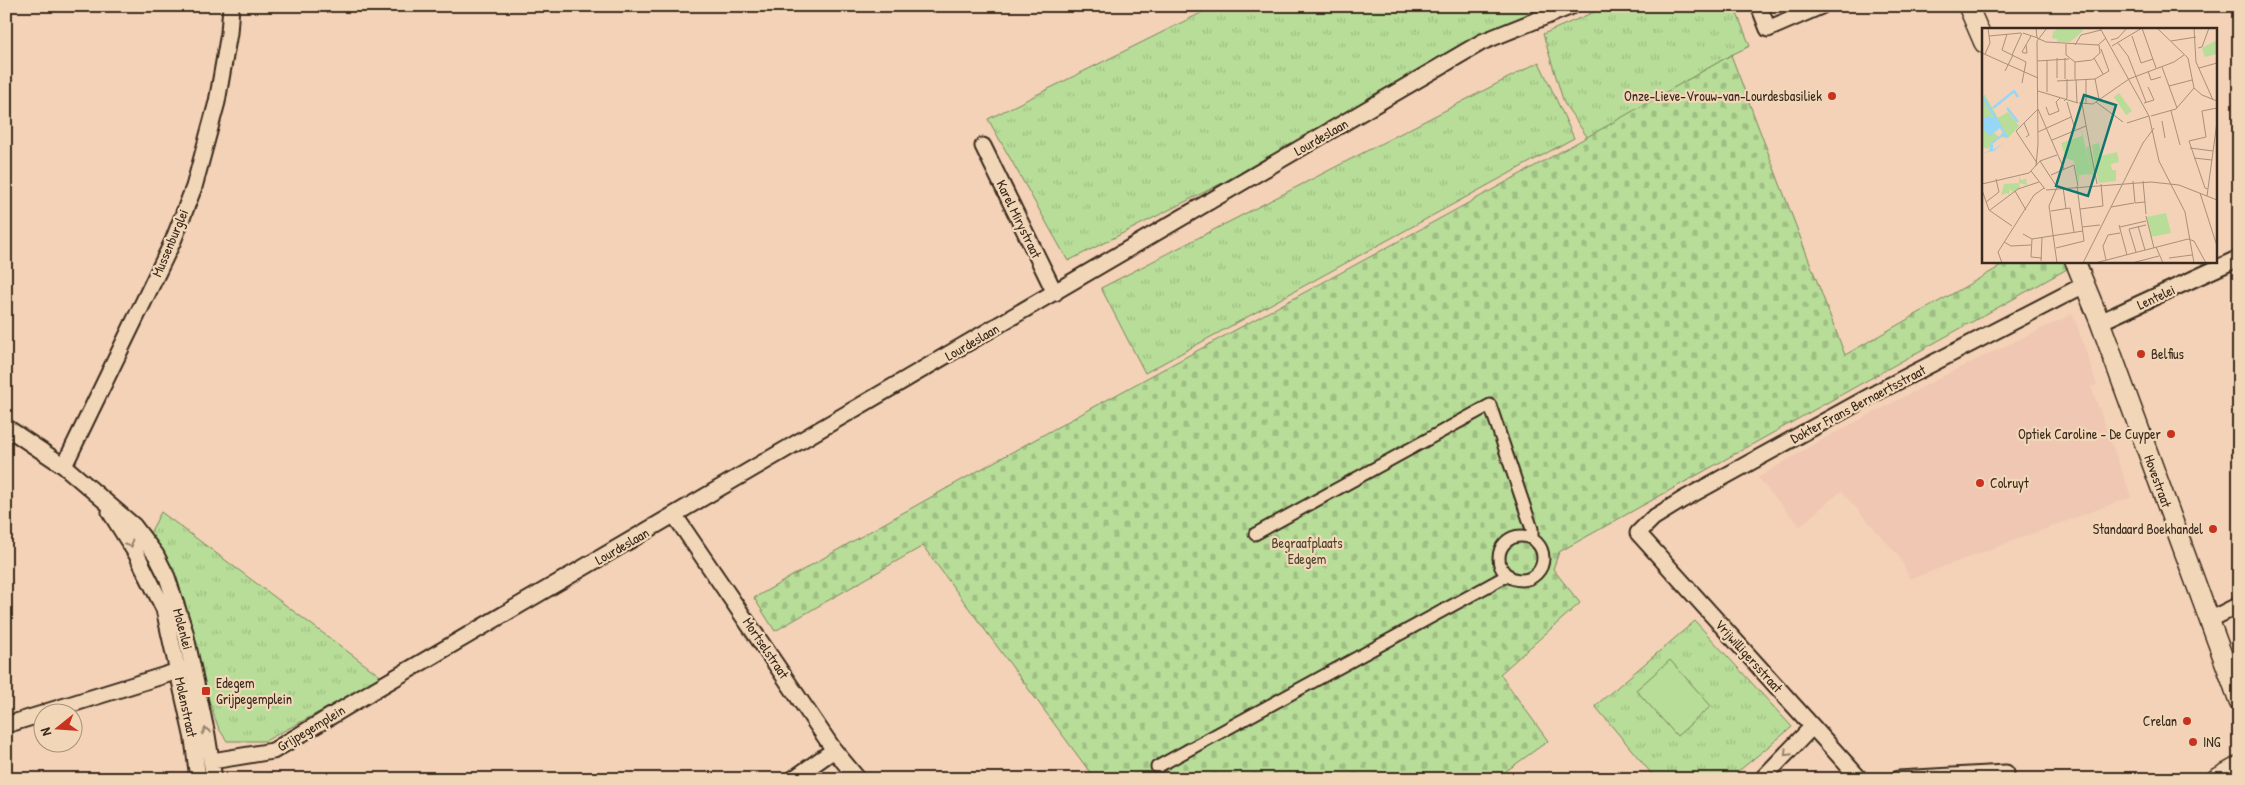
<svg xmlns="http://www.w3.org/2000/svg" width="2245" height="785" font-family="'Patrick Hand',sans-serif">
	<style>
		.built { fill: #efc7b2 }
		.grass { fill: url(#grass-tufts); stroke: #79845b }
		.cemetery { fill: url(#cemetery-stones); stroke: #79845b }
		.pitch { fill: #b7dd98; stroke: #79845b }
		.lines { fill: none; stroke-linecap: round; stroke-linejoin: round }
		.pedestrian-casing { stroke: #3b2a1e; stroke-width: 15 }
		.minor-casing { stroke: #3b2a1e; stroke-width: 19 }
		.tertiary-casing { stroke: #3b2a1e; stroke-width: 22 }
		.pedestrian { stroke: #f1d7b8; stroke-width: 11 }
		.minor { stroke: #f1d7b8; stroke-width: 15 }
		.tertiary { stroke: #f1d7b8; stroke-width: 19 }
		.oneway { stroke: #96806b }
		.poi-dot { fill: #c8321e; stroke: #f1d7b8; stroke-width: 2 }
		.labels { text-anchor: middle; stroke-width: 4.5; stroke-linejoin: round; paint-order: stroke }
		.poi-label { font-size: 14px; fill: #3b2a1e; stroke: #f1d7b8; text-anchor: end }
		.street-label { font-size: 14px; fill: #3b2a1e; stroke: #f1d7b8 }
		.park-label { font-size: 14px; fill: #4e4530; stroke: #f1d7b8 }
		.inset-river { fill: none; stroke: #96d7f7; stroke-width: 2.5 }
		.inset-road { fill: none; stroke: #a98f7a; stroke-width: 1 }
		.view { fill: #0f766e; fill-opacity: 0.15; stroke: #0f766e; stroke-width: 2.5 }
		.inset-edge { fill: none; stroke: #3b2a1e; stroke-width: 2.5 }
	</style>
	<defs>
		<pattern id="grass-tufts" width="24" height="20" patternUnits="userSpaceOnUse" patternTransform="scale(1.25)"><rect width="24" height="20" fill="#b7dd98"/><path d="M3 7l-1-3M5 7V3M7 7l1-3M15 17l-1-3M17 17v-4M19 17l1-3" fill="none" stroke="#9ebe83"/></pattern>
		<pattern id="cemetery-stones" width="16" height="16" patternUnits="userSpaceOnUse" patternTransform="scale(1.25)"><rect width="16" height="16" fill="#b7dd98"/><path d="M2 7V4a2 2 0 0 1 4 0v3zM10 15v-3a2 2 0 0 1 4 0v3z" fill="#9ebe83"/></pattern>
	</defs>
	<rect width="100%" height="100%" fill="#f3d2b7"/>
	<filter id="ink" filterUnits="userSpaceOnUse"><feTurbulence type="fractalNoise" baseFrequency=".02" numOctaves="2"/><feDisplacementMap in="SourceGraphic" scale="10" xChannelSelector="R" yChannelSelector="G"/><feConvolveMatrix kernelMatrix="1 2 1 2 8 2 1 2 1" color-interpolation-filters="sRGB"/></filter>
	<g filter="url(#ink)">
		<!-- built -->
		<path class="built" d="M 2073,314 L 2097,385 L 2091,387 L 2131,497 L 1910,579 L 1899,556 L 1841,491 L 1800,526 L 1758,478 L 1814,444 L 1957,369 Z"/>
		<!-- grass -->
		<path class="grass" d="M 1215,6 L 1572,6 L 1068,261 L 988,119 Z
			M 1608,6 L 1734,6 L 1750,46 L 1731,55 L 1588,138 L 1564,103 L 1543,34 Z
			M 1539,62 L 1574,138 L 1145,373 L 1101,288 Z
			M 161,512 L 383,678 L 265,741 L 227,741 L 219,729 L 149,535 Z
			M 1695,621 L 1792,727 L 1729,779 L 1656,779 L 1595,706 Z"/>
		<!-- cemetery -->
		<path class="cemetery" d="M 1731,55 L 1845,355 L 2010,261 L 2064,261 L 2067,269 L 1559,552 L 1553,569 L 1580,603 L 1500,674 L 1548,741 L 1495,779 L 1095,779 L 923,546 L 775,631 L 754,598 C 1076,410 1409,242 1731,55 Z"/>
		<!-- pitch -->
		<path class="pitch" d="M 1670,660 L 1711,706 L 1677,736 L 1636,690 Z"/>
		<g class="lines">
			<defs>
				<path id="pedestrian" d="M 1255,534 L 1490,405 L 1532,529 L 1532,538
					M1499 558a22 22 0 1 1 44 0a22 22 0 1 1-44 0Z
					M 1157,767 L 1508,575"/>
				<path id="minor" d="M 1759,6 L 1768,29 L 1821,6
					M 983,146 L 1055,293
					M 2100,322 L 2239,258
					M 6,427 L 64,466 L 134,526 L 156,555 L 167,577 L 185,632 L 207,735 L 214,779
					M 64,466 L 173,241 L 194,187 L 217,102 L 229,33 L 231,6
					M 110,512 L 137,555 L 164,609 L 193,739 L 198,779
					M 675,516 L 834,750 L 858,779
					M 2209,620 L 2239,605
					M 46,712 L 188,668
					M 6,725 L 42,714
					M 212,761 L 273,751 L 376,689 L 1482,42 L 1572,6
					M 793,779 L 834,750
					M 1762,779 L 1812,727
					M 1860,779 L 1638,533 L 1653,518 L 1682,500 L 1883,389 L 2084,285
					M 1898,779 L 2006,773"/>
				<path id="tertiary" d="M 1968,6 L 1984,43
					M 2075,261 L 2100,322 L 2239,701
					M 2216,779 L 2239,766"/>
			</defs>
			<!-- pedestrian casing -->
			<use href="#pedestrian" class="pedestrian-casing"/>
			<!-- minor casing -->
			<use href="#minor" class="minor-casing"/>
			<!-- tertiary casing -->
			<use href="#tertiary" class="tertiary-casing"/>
			<!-- pedestrian -->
			<use href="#pedestrian" class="pedestrian"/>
			<!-- minor -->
			<use href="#minor" class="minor"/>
			<!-- tertiary -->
			<use href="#tertiary" class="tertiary"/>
		</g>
		<!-- one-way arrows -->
		<defs><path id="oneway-chevron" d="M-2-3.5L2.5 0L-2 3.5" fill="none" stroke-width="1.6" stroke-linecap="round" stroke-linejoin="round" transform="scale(1.25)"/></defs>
		<g class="oneway">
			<use href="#oneway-chevron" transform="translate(130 544) rotate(56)"/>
			<use href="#oneway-chevron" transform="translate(206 731) rotate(-102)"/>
			<use href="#oneway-chevron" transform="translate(1787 753) rotate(134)"/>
		</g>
	</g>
	<!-- markers -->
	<g class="poi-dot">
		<circle cx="1832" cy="96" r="5"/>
		<circle cx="2141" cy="354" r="5"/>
		<circle cx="2171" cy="434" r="5"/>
		<circle cx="1980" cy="483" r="5"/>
		<circle cx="2213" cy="529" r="5"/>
		<rect x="201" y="686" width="10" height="10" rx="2.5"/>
		<circle cx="2187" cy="721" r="5"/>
		<circle cx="2193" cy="742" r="5"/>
	</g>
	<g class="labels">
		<!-- poi labels -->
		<g class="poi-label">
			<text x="1822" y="101">Onze-Lieve-Vrouw-van-Lourdesbasiliek</text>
			<text x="2151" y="359" text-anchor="start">Belfius</text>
			<text x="2161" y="439">Optiek Caroline - De Cuyper</text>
			<text x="1990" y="488" text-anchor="start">Colruyt</text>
			<text x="2203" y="534">Standaard Boekhandel</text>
			<text x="216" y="688" text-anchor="start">Edegem<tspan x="216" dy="16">Grijpegemplein</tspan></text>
			<text x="2177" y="726">Crelan</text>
			<text x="2203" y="747" text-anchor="start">ING</text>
		</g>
		<!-- street labels -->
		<g class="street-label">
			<text transform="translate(1321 137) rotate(-30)" y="5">Lourdeslaan</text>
			<text transform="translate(1019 219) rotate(64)" y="5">Karel Mirystraat</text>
			<text transform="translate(170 243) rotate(-67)" y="5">Mussenburglei</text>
			<text transform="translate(2156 297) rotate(-25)" y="5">Lentelei</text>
			<text transform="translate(972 342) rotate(-30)" y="5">Lourdeslaan</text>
			<text transform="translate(1858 404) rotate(-28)" y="5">Dokter Frans Bernaertsstraat</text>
			<text transform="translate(2158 481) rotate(70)" y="5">Hovestraat</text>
			<text transform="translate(622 546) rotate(-30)" y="5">Lourdeslaan</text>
			<text transform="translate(183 629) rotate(75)" y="5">Molenlei</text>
			<text transform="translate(766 648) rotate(56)" y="5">Mortselstraat</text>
			<text transform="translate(1749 656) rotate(48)" y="5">Vrijwilligersstraat</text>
			<text transform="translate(186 707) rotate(78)" y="5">Molenstraat</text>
			<text transform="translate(311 728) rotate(-31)" y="5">Grijpegemplein</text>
		</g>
		<!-- park labels -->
		<g class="park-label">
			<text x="1307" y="548">Begraafplaats<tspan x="1307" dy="16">Edegem</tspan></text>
		</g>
	</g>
	<!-- overview -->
	<g transform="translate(1982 28)">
		<rect width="235" height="235" fill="#f3d2b7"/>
		<path d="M 77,0 L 100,0 L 101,3 L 88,14 L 75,14 L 75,11 L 70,10 L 71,4 ZM 0,100 L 8,107 L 12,105 L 17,109 L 6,121 L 0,119 ZM 117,115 L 119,128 L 135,124 L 137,134 L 129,136 L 130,142 L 134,142 L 134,153 L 117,155 L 114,143 L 114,147 L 110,147 L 104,119 L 108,118 L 113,139 L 110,117 ZM 37,148 L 39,152 L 44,151 L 45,157 L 37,155 L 38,160 L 31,164 L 28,161 L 27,167 L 25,165 L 19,167 L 22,156 L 37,155 Z" fill="#b7dd98"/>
		<path d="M 3,67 L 16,90 L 26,84 L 37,98 L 26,110 L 18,109 L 21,104 L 10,88 L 0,91 L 0,68 Z" fill="#b7dd98"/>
		<path d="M 235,12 L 235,26 L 223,29 L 220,20 ZM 99,100 L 110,146 L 97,147 L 97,157 L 92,133 L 84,130 L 79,115 L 100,108 Z" fill="#b7dd98"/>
		<path d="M 137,65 L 150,83 L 144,87 L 132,69 ZM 184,185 L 189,205 L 169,209 L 165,189 Z" fill="#b7dd98"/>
		<path d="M 0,70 L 3,70 L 26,109 L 23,113 L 25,110 L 21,108 L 11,115 L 11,122 L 21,115 L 12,123 L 0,125 L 7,123 L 9,115 L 21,105 ZM 7,88 L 14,90 L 18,100 L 8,108 L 0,100 L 0,91 Z" fill="#96d7f7"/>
		<path class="inset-river" d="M 11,80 L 32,63 L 36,69M 25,80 L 36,94"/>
		<path class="inset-road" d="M 54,0 L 55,10 L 64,14 L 116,17 L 124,10M 118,0 L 167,88 L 177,133 L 203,184 L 212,235M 160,0 L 174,40M 175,0 L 206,30 L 212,60M 212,0 L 214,34 L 231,72M 41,5 L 56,10M 25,6 L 20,22 L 44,34 L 40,55M 7,8 L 39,5M 150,8 L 159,35 L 171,31M 129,12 L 136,10 L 145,0M 189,13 L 214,9M 136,15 L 146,28 L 164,74M 84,16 L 84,27 L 93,34 L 110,32 L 118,25 L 117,17M 44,17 L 45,25 L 42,25 L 40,24 L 49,8M 93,17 L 99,7 L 119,2M 130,18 L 160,0M 216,20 L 220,19 L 227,0M 0,25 L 56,50M 3,26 L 8,15 L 6,0M 30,27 L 40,5M 75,30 L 75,50M 112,30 L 121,46M 65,32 L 65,64M 55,33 L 87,31M 93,34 L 93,51M 180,39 L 195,80M 217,40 L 235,35M 23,43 L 31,27M 166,43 L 169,52 L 179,49M 83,51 L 83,30M 94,51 L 95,75M 104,51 L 104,76M 113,51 L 117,71M 75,53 L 113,51 L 127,43 L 119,21M 187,58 L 210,52M 212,60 L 220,67 L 235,73M 56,63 L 96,75M 82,73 L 85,70 L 85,51M 85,74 L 93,101M 114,74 L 141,94M 97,75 L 111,76 L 147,51 L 192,34 L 202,27M 162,75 L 172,72 L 166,59M 100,76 L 115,156M 64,79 L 67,87 L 77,83 L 74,74 L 78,70M 56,81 L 82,141M 189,83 L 198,117M 169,88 L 194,81 L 212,60M 180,93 L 183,110M 42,95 L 47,107 L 44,109M 145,95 L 167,88M 56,104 L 89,89M 70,112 L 104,98M 208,120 L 231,123M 212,130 L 230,132M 58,133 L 75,159M 55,135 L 34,103 L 56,81M 54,138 L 56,116 L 55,13 L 65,0M 49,143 L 63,161M 69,147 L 92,137 L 96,158M 151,153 L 153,175 L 163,174M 161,153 L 164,186M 0,156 L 47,145 L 58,133 L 75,127M 81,159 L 84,181M 226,161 L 223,160 L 207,113 L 224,109 L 220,83 L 235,80M 0,162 L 7,182 L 30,198M 64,162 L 169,154 L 197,157 L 235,172M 33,163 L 44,182M 218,165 L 235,218M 225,168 L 235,94M 4,174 L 17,164 L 14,151M 67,178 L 75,235M 67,178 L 75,159M 129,179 L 152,175M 98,181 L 121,178 L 119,156M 8,182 L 36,161 L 57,154M 69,183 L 88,180 L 92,204M 164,188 L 172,220M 137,197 L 145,227M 156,198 L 163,222M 100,199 L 118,197M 138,199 L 164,193M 41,206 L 50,211 L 101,203M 50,211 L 49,229 L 60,230M 22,214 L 29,218 L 49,217M 174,219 L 181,235M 74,220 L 102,213 L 95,158M 154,224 L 147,201 L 164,197M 187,230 L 210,227M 124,232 L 121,218 L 126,207 L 138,205M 59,233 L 60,210M 20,235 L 16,224 L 52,167 L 62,160M 101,235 L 161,115 L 172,100M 113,235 L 206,211 L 212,213 L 224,235M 150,235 L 177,228"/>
		<path class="view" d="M 102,67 L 134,77 L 106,168 L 74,158 Z"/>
		<rect width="235" height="235" class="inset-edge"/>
	</g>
	<!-- margin -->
	<rect width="2245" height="785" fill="none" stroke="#f1d7b8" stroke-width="25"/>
	<rect x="12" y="12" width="2220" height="760" fill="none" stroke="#3b2a1e" stroke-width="2" filter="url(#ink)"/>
	<!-- north arrow -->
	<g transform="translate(58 728) rotate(253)"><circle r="24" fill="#f1d7b8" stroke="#a8927a"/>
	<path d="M0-4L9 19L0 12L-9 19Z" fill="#c8321e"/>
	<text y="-8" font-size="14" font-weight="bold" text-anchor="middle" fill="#3b2a1e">N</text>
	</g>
</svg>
